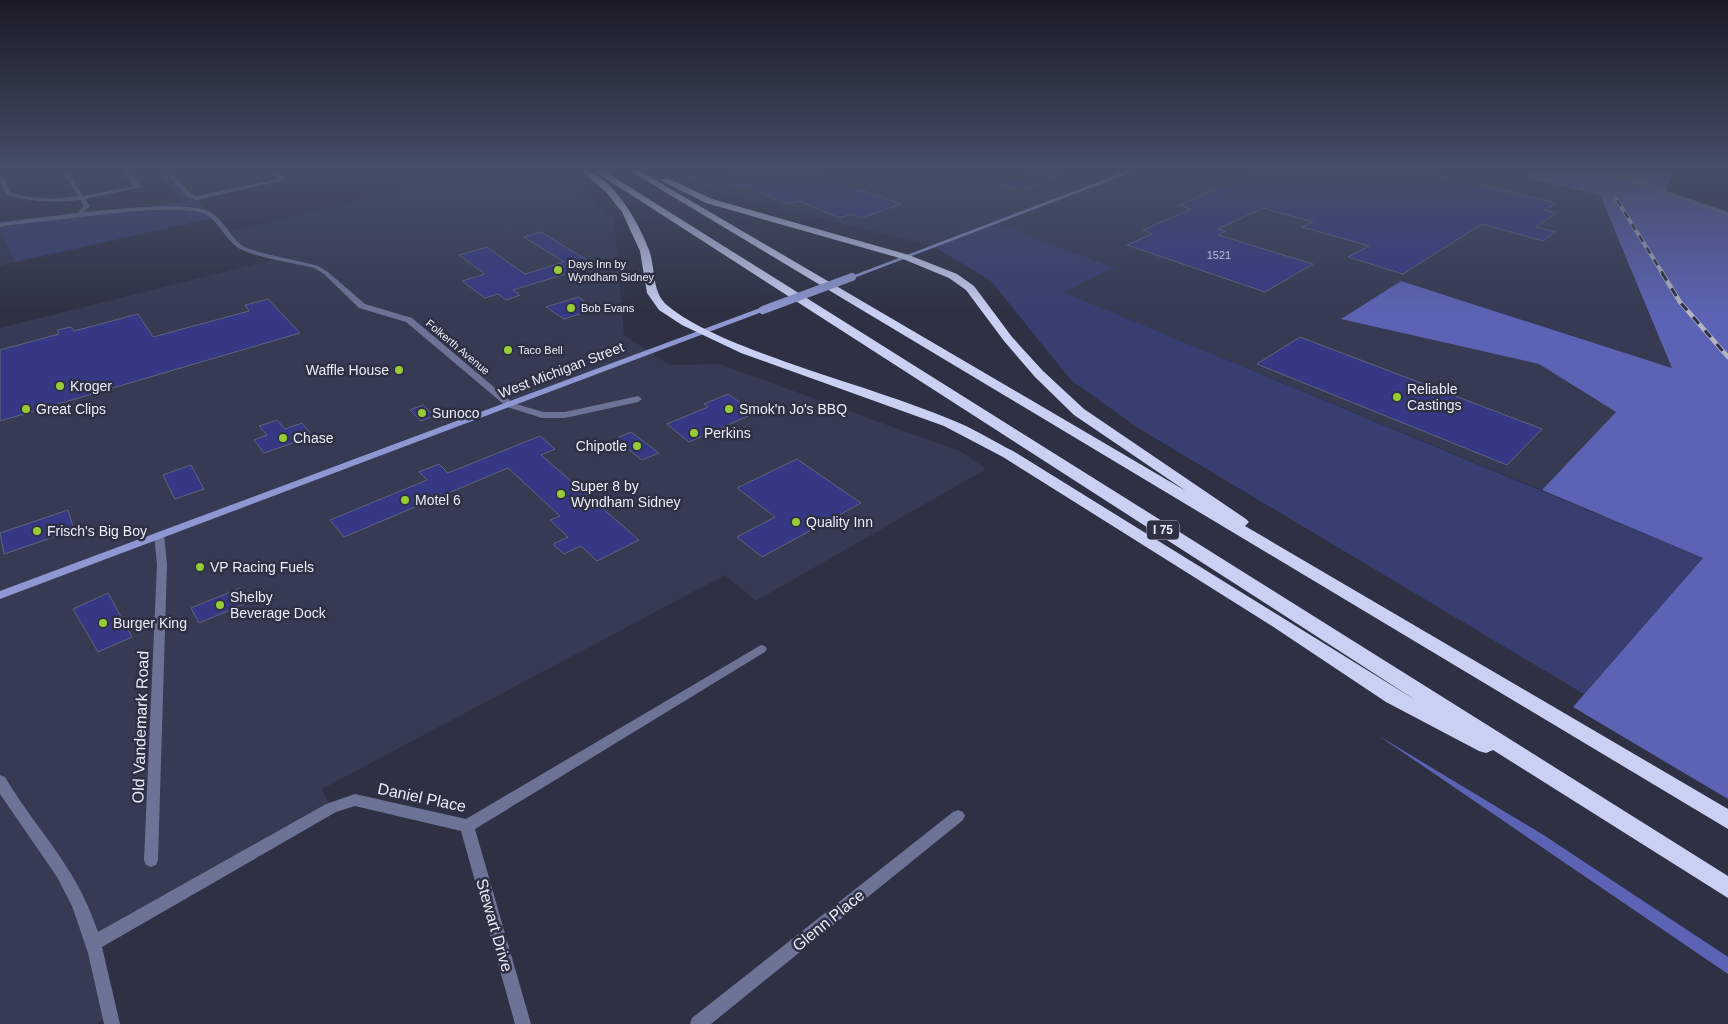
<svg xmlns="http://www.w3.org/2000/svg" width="1728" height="1024" font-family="Helvetica,sans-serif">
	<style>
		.built { fill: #363a53 }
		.green { fill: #393e71 }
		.forest { fill: #5c63b5 }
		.building { fill: #363885; stroke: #606479 }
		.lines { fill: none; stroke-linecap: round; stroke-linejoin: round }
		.minor { fill: #6d7397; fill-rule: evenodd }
		.tertiary { fill: #6d7397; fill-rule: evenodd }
		.secondary { fill: #8e97d1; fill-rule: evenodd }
		.motorway { fill: #cad0f4; fill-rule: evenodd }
		.rail-far1-casing { stroke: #b3b5c4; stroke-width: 4 }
		.rail-casing { stroke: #b3b5c4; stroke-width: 4.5 }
		.rail-far1 { stroke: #2e3144; stroke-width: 2.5; stroke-dasharray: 7; stroke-linecap: butt }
		.rail { stroke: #2e3144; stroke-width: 3; stroke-dasharray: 9; stroke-linecap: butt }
		.secondary-bridge { stroke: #8e97d1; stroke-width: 8 }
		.poi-dot { fill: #97cc38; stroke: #2e3144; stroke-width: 2 }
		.labels { text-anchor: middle; stroke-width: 5; stroke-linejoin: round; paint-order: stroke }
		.number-label { font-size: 11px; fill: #bcbedb }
		.far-poi-label { font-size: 11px; fill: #e9ebf8; stroke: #2e3144; text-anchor: start }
		.far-street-label { font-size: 11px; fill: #e9ebf8; stroke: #2e3144 }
		.shield { fill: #2e3144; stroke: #b1b3c2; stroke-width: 1 }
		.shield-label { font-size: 12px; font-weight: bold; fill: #e9ebf8 }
		.poi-label { font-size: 14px; fill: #e9ebf8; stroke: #2e3144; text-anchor: start }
		.street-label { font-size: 14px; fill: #e9ebf8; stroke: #2e3144 }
		.near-street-label { font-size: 16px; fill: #e9ebf8; stroke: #2e3144 }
	</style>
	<rect width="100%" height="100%" fill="#2e3144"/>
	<!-- built -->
	<path class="built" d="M 487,171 L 555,171 L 614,218 L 624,335 L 670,365 L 719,364 L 962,452 L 986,469 L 756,601 L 725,575 L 322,789 L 331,808 L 94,943 L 110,1015 L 96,1024 L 0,1024 L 0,328 L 276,259 L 245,250 L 225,233 Z
		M 689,171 L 1534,171 L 1526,178 L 1600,195 L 1673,368 L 1401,281 L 1342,319 L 1539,364 L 1616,412 L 1542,490 L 1062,292 L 1114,268 L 933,246 L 719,193 L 688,177 Z
		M 0,231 L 15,262 L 0,266 Z"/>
	<!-- green -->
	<path class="green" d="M 157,171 L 160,171 L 197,198 L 213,218 L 15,262 L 0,231 L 0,221 L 182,202 Z
		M 996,223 L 1114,268 L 1063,292 L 1703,558 L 1584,694 L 1138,428 L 1071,380 L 991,281 L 933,246 Z"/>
	<!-- forest -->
	<path class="forest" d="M 1534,171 L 1672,171 L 1666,192 L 1728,214 L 1728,799 L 1573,707 L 1703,558 L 1542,490 L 1616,412 L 1539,364 L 1341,319 L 1401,281 L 1672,368 L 1600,195 L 1526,178 Z
		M 1379,736 L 1542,834 L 1728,957 L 1728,974 Z"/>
	<!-- building -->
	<path class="building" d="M 748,171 L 810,171 L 861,192 L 865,191 L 901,204 L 861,218 L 851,214 L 840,218 L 799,201 L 788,204 L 743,185 L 739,187 L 721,179 Z
		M 1042,171 L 1069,172 L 1020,191 L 1001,184 Z
		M 1258,171 L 1423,171 L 1555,203 L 1545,210 L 1556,213 L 1536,227 L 1555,232 L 1543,241 L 1482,224 L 1403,274 L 1348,257 L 1369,246 L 1302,227 L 1313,222 L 1263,208 L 1218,229 L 1226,231 L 1218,235 L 1313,264 L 1265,292 L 1127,245 L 1152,234 L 1143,230 L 1191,209 L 1179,205 Z
		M 541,232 L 595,265 L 513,290 L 520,295 L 506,300 L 498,294 L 485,298 L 462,281 L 485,274 L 459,255 L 487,247 L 525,274 L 564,262 L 524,237 Z
		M 578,297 L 596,309 L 564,319 L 546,307 Z
		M 268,299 L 300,333 L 0,421 L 0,350 L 59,334 L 57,330 L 71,327 L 74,331 L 138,314 L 153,337 L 249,311 L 245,305 Z
		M 1300,337 L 1542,429 L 1507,465 L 1257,364 Z
		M 728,394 L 755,413 L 689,442 L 667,424 L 708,407 L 704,404 Z
		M 423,405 L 434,416 L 421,421 L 410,410 Z
		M 277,420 L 285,429 L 302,423 L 313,436 L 264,453 L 254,440 L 267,435 L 259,426 Z
		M 631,432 L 659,453 L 642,460 L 615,439 Z
		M 540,436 L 555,449 L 541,455 L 639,540 L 597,561 L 581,546 L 564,554 L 553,544 L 568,537 L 550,520 L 560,516 L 508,468 L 344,537 L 330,520 L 427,480 L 419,472 L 439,464 L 448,473 Z
		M 797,459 L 861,503 L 762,557 L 737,537 L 775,517 L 737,488 Z
		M 191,465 L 204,489 L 175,499 L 163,475 Z
		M 68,510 L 74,530 L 4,554 L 0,533 Z
		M 240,588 L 249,602 L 199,623 L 191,608 Z
		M 108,593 L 132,637 L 98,652 L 73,609 Z"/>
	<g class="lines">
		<!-- minor -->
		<path class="minor" d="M 62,171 L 68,171 L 83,196 L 135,186 L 121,171 L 127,171 L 142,187 L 85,199 L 90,206 L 84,212 C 112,210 187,200 210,212 C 223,219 230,236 241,245 C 253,253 302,261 318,266 L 328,272 L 365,304 L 412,318 L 513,403 L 543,412 L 565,412 L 638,396 L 642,399 L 638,402 L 565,418 L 542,418 L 507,407 L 406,322 L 359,308 L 324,274 L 314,268 C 297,264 248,256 237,247 C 225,238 218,221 205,214 C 183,204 105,214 79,217 C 54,221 26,222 0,227 L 0,223 L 77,213 L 84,206 L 80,200 C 55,203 31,202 6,195 L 0,182 L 0,173 L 3,175 L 10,193 C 33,199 55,200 78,196 Z
			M 164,171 L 170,171 L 191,194 L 197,196 L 278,179 L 271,171 L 277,171 L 283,176 L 284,180 L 197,200 L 187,196 Z
			M 159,532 L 164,535 L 167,564 L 158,860 L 156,865 L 151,867 L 146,865 L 144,860 L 157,564 L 154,535 Z
			M 761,645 L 765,646 L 767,649 L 765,652 L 475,829 L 531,1024 L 515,1024 L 461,831 L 355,806 L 336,812 L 102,947 L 120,1024 L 104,1024 L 88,953 L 72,906 L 57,877 L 0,794 L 0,775 L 5,777 C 23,808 47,836 66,866 C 80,887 90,909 98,932 L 326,804 L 355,794 L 466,819 Z
			M 958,810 L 963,812 L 965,816 L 963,820 L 711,1024 L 690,1024 L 692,1018 L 953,812 Z"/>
		<!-- tertiary -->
		<path class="tertiary" d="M 1601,171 L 1609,171 L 1728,212 L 1728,216 Z"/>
		<!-- secondary -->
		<path class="secondary" d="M 1127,171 L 1135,171 L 854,278 L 849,277 Z
			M 760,308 L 767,310 L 0,599 L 0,591 Z"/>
		<!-- motorway -->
		<path class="motorway" d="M 581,171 C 611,171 640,225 649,250 C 656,269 651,292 668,306 C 702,334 767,355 809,370 C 857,386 906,401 952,420 C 973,428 993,441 1013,451 L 1417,701 L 594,171 L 604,171 L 1728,876 L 1728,898 L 1493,750 L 1486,753 L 1479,751 L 1386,702 L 1272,626 L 1003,457 L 944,426 L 741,353 L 682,325 L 659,310 L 647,293 L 640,251 L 622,212 L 606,192 Z
			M 630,171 L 640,171 L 1186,491 L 1074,415 L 1035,377 L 1004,341 L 966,290 L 949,278 L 903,259 L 706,203 L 660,180 L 667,178 L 712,199 L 909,255 L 957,274 L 974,286 L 1012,337 L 1043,371 L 1084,409 L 1246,519 L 1249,522 L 1245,526 L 1728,809 L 1728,829 Z"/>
		<defs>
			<path id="rail-far1" d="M 1617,200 L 1663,274"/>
			<path id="rail" d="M 1662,273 L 1680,302 L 1728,357"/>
		</defs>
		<!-- rail-far1 casing -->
		<use href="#rail-far1" class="rail-far1-casing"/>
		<!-- rail casing -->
		<use href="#rail" class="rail-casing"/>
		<!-- rail-far1 -->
		<use href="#rail-far1" class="rail-far1"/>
		<!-- rail -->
		<use href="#rail" class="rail"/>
		<!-- secondary-bridge -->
		<path class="secondary-bridge" d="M 763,310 L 852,277"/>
	</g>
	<!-- sky -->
	<linearGradient id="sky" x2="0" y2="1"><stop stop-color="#191b25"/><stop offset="0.54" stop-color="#464e67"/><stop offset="1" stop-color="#464e67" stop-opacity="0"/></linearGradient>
	<rect width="1728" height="314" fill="url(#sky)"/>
	<!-- markers -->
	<g class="poi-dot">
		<circle cx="558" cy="270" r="5"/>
		<circle cx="571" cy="308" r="5"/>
		<circle cx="508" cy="350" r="5"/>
		<circle cx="399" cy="370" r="5"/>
		<circle cx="60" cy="386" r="5"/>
		<circle cx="1397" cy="397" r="5"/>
		<circle cx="26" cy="409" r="5"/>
		<circle cx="729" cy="409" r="5"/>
		<circle cx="422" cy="413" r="5"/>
		<circle cx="694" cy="433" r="5"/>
		<circle cx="283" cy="438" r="5"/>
		<circle cx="637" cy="446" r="5"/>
		<circle cx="561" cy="494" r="5"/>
		<circle cx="405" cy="500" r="5"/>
		<circle cx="796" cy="522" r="5"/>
		<circle cx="37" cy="531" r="5"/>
		<circle cx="200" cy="567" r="5"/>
		<circle cx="220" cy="605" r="5"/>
		<circle cx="103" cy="623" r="5"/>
	</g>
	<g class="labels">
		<!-- number labels -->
		<g class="number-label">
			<text x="1219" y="259">1521</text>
		</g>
		<!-- far-poi labels -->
		<g class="far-poi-label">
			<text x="568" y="268">Days Inn by<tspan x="568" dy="13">Wyndham Sidney</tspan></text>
			<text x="581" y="312">Bob Evans</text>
			<text x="518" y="354">Taco Bell</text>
		</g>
		<!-- far-street labels -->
		<g class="far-street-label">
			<text transform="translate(458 347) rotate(40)" y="4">Folkerth Avenue</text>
		</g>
		<!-- shield labels -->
		<rect class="shield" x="1147" y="520.5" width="32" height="19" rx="4"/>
		<g class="shield-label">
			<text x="1163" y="534">I 75</text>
		</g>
		<!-- poi labels -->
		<g class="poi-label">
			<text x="389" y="375" text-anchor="end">Waffle House</text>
			<text x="70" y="391">Kroger</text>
			<text x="1407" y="394">Reliable<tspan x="1407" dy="16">Castings</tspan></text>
			<text x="36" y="414">Great Clips</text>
			<text x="739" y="414">Smok'n Jo's BBQ</text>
			<text x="432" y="418">Sunoco</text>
			<text x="704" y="438">Perkins</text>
			<text x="293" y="443">Chase</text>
			<text x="627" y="451" text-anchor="end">Chipotle</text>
			<text x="571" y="491">Super 8 by<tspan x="571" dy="16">Wyndham Sidney</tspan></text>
			<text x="415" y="505">Motel 6</text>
			<text x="806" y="527">Quality Inn</text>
			<text x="47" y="536">Frisch's Big Boy</text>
			<text x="210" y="572">VP Racing Fuels</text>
			<text x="230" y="602">Shelby<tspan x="230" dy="16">Beverage Dock</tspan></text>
			<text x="113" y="628">Burger King</text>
		</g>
		<!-- street labels -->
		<g class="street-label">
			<text transform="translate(561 370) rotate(-21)" y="5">West Michigan Street</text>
		</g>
		<!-- near-street labels -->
		<g class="near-street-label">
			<text transform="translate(140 727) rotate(-88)" y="6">Old Vandemark Road</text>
			<text transform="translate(422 797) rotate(12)" y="6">Daniel Place</text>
			<text transform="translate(828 920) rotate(-39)" y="6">Glenn Place</text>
			<text transform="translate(495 925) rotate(74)" y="6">Stewart Drive</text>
		</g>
	</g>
</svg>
